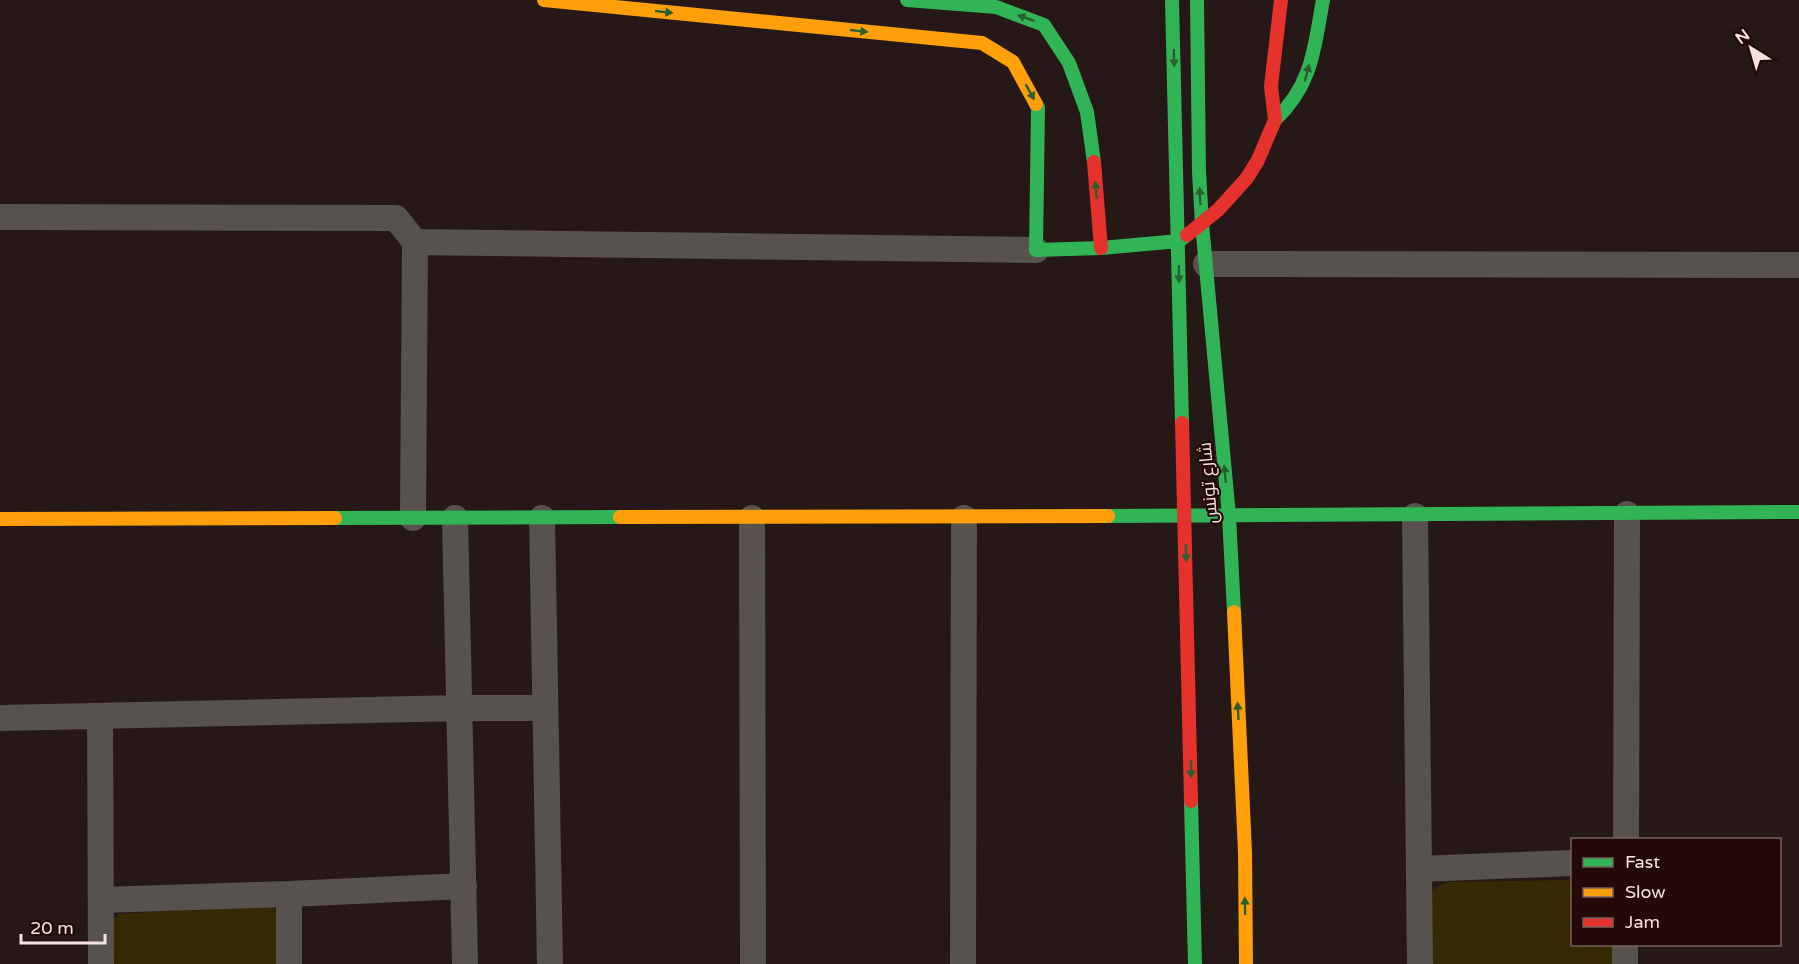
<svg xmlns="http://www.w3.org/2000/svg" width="1799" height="964" font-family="'Varela Round',Cairo,sans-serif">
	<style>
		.green { fill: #362803 }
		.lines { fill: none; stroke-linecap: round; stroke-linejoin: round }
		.street { stroke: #58524f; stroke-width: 26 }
		.fast { stroke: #30b455; stroke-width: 14 }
		.slow { stroke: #ff9f0a; stroke-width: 14 }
		.jam { stroke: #e5322d; stroke-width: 14 }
		.oneway { fill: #2a5f2e }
		.labels { text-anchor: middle; stroke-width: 4.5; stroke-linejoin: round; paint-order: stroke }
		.street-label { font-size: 18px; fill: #f5e2de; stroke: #230a06 }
	</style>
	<rect width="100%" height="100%" fill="#261816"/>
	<!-- green -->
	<path class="green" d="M 1572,880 L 1572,944 L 1612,945 L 1612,964 L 1429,964 L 1429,892 L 1446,882 Z
		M 269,904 L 278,913 L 279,964 L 110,964 L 110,923 L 119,914 Z"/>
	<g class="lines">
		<!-- street -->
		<path class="street" d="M 0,217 L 396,218 L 415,242
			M 1206,264 L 1799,265
			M 1415,516 L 1420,964
			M 413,518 L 415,242 L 1036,250
			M 455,518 L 465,964
			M 542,518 L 550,964
			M 752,518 L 753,964
			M 100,716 L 101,964
			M 0,718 L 460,708 L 544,708
			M 1626,840 L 1627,514
			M 1419,869 L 1572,863
			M 101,900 L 289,894
			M 289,964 L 289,894 L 464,886
			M 963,964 L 964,518
			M 1625,964 L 1625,944"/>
		<!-- fast -->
		<path class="fast" d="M 907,0 L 996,7 L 1044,25 L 1069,63 L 1087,112 L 1094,162
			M 1172,0 L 1182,423
			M 1197,0 L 1199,172 L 1202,224 L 1229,516 L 1234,612
			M 1036,104 L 1038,108 L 1036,250 L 1101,248 L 1179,241 L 1187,235
			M 1275,120 C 1313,84 1314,48 1323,0
			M 1108,516 L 1799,512
			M 335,518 L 620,517
			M 1191,801 L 1195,964"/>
		<!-- slow -->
		<path class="slow" d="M 544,0 L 982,43 L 1013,62 L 1036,104
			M 620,517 L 1108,516
			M 0,519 L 335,518
			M 1234,612 L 1245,852 L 1246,964"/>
		<!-- jam -->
		<path class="jam" d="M 1094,162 L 1101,248
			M 1187,235 L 1218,210 L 1247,178 L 1258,160 L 1275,120 L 1271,86 L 1281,0
			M 1182,423 L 1191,801"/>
	</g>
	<!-- one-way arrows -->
	<defs><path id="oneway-solid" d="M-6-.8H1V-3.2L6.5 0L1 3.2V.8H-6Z" transform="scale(1.5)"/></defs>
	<g class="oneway">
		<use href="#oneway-solid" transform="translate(664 12) rotate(6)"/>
		<use href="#oneway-solid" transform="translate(1026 18) rotate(-160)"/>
		<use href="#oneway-solid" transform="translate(859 31) rotate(6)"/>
		<use href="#oneway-solid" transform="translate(1174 58) rotate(89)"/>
		<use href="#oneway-solid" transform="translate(1307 73) rotate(-75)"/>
		<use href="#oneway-solid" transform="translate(1030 92) rotate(61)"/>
		<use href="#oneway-solid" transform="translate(1096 190) rotate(-95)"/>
		<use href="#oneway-solid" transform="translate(1200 196) rotate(-93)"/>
		<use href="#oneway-solid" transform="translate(1179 274) rotate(89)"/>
		<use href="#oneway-solid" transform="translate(1225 474) rotate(-95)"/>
		<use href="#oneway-solid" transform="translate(1186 553) rotate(89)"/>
		<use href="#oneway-solid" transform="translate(1238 711) rotate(-93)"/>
		<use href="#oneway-solid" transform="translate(1191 769) rotate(89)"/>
		<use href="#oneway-solid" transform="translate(1245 906) rotate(-91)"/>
	</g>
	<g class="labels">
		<!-- street labels -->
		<g class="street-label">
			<text transform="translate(1208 483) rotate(-95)" y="6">شارع تونس</text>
		</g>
	</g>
	<!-- legend -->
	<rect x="1571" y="838" width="210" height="108" fill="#230a06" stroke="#77605c" stroke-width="1.5"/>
	<rect x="1583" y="858" width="30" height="9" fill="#30b455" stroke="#77605c" stroke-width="1.5"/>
	<text x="1625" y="868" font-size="18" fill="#f5e2de">Fast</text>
	<rect x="1583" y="888" width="30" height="9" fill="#ff9f0a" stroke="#77605c" stroke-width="1.5"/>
	<text x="1625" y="898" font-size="18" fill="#f5e2de">Slow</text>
	<rect x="1583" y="918" width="30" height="9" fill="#e5322d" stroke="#77605c" stroke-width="1.5"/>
	<text x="1625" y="928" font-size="18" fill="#f5e2de">Jam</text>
	<!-- north arrow -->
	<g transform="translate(1751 48) rotate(323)" stroke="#230a06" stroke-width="4.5" paint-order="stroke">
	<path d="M0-4.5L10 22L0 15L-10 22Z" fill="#f5e2de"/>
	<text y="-9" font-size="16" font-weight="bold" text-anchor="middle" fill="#f5e2de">N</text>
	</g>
	<!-- scale -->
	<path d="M21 934v9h84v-9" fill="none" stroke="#f5e2de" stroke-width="3"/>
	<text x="30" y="934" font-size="18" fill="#f5e2de" stroke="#230a06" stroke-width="4.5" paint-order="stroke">20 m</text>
</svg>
